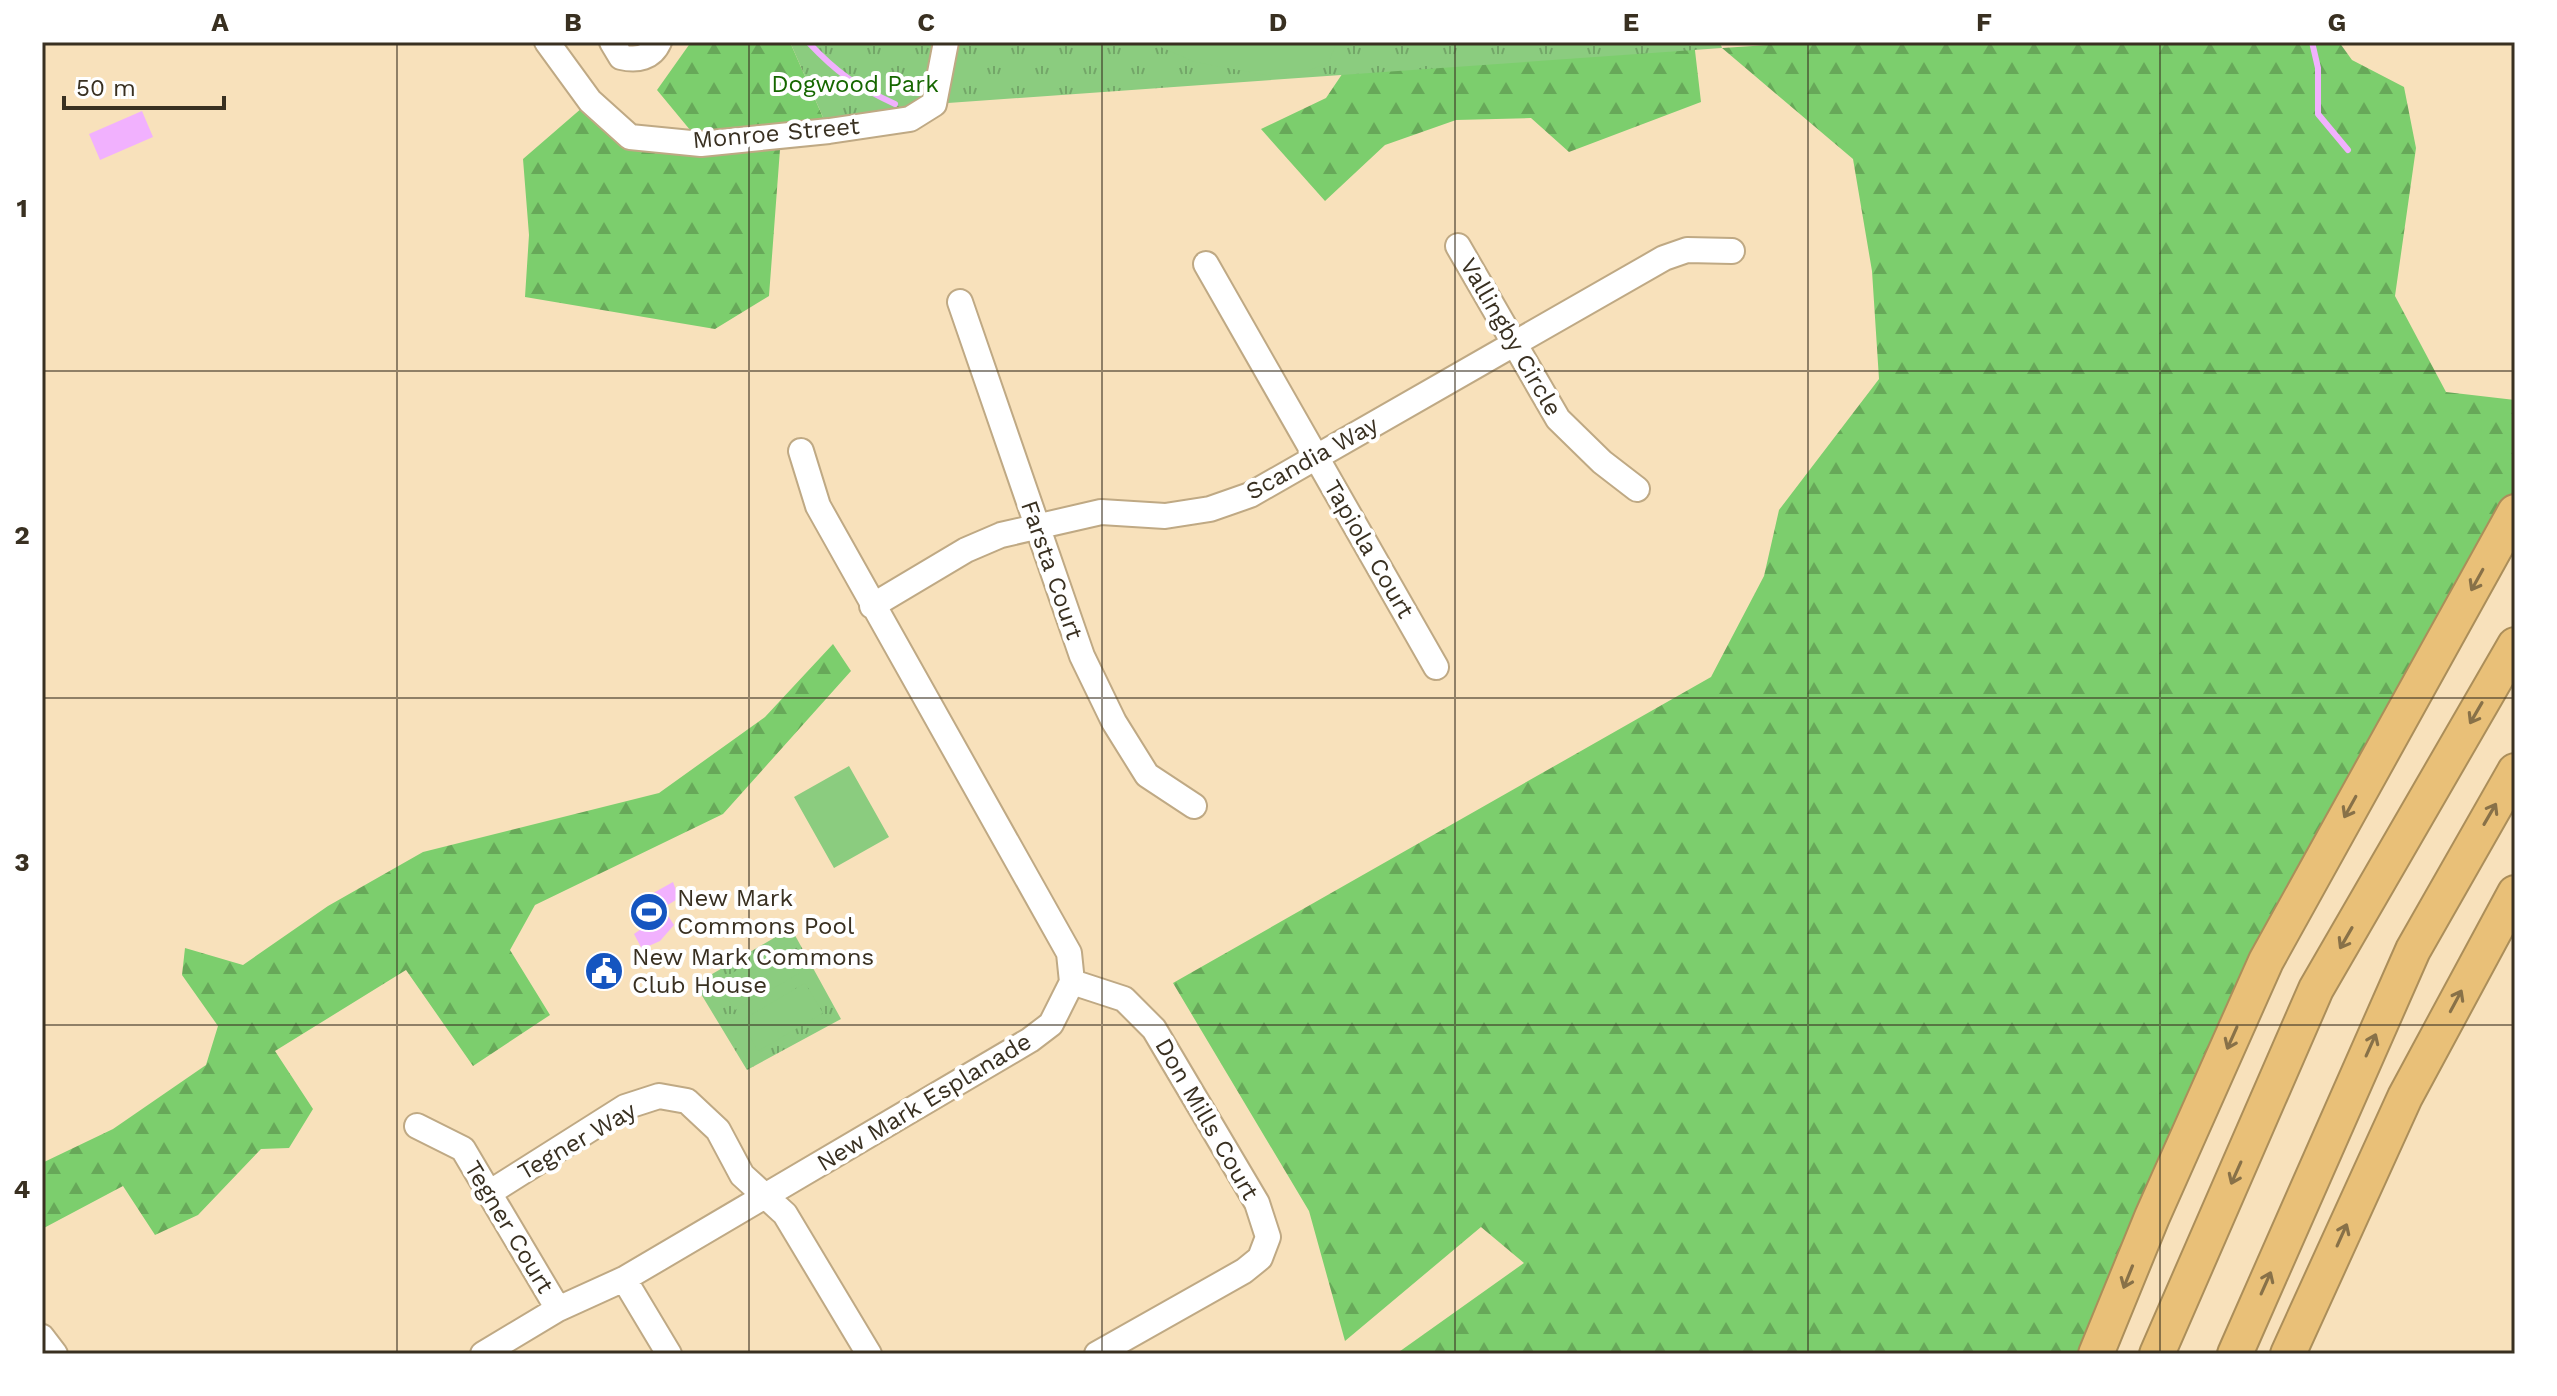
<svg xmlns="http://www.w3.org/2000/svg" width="2557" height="1396" font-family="'Work Sans',sans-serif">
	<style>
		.forest { fill: url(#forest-firs) }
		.park { fill: url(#park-tufts) }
		.pitch { fill: #8bcc7f }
		.water { fill: #f1b1fe }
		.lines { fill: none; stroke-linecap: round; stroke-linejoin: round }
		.stream { stroke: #f1b1fe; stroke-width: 6 }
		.minor-casing { stroke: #bfa984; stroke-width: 28 }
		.highway-casing { stroke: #ab8e5a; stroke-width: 38 }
		.minor { stroke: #fff; stroke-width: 24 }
		.highway { stroke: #e9c078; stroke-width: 34 }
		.oneway { stroke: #887148 }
		.grid { fill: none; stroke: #393021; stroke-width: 2; stroke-opacity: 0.55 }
		.labels { text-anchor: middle; stroke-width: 8; stroke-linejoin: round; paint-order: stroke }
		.park-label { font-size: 24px; fill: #166700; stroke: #fff }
		.street-label { font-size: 24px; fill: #393021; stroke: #fff }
		.poi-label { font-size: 24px; fill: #393021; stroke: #fff; text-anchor: start }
		.neatline { fill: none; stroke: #393021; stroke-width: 3 }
		.grid-label { font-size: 26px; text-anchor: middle; font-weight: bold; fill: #393021 }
	</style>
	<defs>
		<pattern id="forest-firs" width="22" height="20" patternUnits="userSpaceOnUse" patternTransform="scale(2)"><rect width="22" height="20" fill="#7cce6d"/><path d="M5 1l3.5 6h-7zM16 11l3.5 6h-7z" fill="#67a859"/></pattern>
		<pattern id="park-tufts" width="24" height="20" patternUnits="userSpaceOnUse" patternTransform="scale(2)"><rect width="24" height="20" fill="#8bcc7f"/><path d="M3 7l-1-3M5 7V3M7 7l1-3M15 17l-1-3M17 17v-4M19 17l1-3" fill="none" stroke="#73a668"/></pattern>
	</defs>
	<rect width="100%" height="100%" fill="#f8e1bb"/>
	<!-- forest -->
	<path class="forest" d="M 691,42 L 790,42 L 829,131 L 781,136 L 769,296 L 715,329 L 525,297 L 529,235 L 523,159 L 590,101 L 630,137 L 700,142 L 657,90 Z
		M 1694,42 L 1701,102 L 1569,152 L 1531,118 L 1456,120 L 1385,145 L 1325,201 L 1261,129 L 1326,98 L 1361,46 Z
		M 1817,42 L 2339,42 L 2352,60 L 2404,87 L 2416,148 L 2395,296 L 2446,392 L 2515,400 L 2515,512 L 2381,751 L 2096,1354 L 1396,1354 L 1524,1263 L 1481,1227 L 1345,1341 L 1309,1211 L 1173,983 L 1711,677 L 1764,576 L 1779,510 L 1879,379 L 1872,271 L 1853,159 L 1722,48 Z
		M 833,644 L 851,671 L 723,814 L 535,905 L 510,950 L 550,1015 L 473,1066 L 406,970 L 275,1051 L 313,1109 L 289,1148 L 261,1149 L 198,1215 L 155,1235 L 123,1186 L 42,1229 L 42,1163 L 113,1129 L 206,1065 L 218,1026 L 182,975 L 185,948 L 243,965 L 328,906 L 423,852 L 659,793 L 765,717 Z"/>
	<!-- park -->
	<path class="park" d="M 790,42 L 1720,42 L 1722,48 L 934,104 L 829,131 Z
		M 791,928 L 841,1019 L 747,1070 L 695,984 Z"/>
	<!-- pitch -->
	<path class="pitch" d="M 1149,42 L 1337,42 L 1328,63 L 1302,73 L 1271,76 L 1195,62 Z
		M 849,766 L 889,837 L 834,868 L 794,797 Z
		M 783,943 L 800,973 L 735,1010 L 717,982 Z
		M 805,983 L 823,1013 L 758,1051 L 741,1021 Z"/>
	<!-- water -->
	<path class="water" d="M 142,111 L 153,137 L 100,160 L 89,134 Z
		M 673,882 L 679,898 L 663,908 L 674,925 L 660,941 L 642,949 L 634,934 L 647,925 L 643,916 L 637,919 L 630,906 Z"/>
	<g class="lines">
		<!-- stream -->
		<path class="stream" d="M 808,42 C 837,73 856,86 895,104
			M 2312,42 L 2318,68 L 2318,114 L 2348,150"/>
		<defs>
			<path id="minor" d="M 547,42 L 590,101 L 630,137 L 701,144 L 829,131 L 910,119 L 934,104 L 946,42
				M 612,42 L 621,57 C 637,61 652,58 659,42
				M 1458,246 L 1558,419 L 1602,462 L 1637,489
				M 1206,264 L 1436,667
				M 960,302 L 1082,656 L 1114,722 L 1147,775 L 1194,806
				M 872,606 L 966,550 L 1001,535 L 1101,512 L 1165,516 L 1210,509 L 1250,495 L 1664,258 L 1687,250 L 1732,251
				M 1072,982 L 1124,999 L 1154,1029 L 1257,1203 L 1268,1237 L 1260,1258 L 1244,1271 L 1097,1354
				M 417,1126 L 463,1149 L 558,1309
				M 489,1193 L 625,1107 L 659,1096 L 687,1101 L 718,1130 L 742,1175 L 785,1214 L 869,1354
				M 624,1279 L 669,1354
				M 42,1337 L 55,1354
				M 483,1354 L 558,1309 L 624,1279 L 1030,1040 L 1051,1024 L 1072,982 L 1069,953 L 818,506 L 801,451"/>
			<path id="highway" d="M 2096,1354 L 2152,1217 L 2266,961 L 2515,512
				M 2157,1354 L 2316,989 L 2515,645
				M 2235,1354 L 2413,950 L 2515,771
				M 2288,1354 L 2405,1097 L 2515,893"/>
		</defs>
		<!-- minor casing -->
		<use href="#minor" class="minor-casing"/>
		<!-- highway casing -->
		<use href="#highway" class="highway-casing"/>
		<!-- minor -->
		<use href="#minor" class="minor"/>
		<!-- highway -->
		<use href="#highway" class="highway"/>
	</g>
	<!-- one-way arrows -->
	<defs><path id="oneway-shaft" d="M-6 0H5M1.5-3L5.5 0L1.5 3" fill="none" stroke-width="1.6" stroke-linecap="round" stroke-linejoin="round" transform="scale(2)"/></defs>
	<g class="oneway">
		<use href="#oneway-shaft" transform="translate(2477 580) rotate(119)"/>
		<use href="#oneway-shaft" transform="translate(2476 713) rotate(120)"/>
		<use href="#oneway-shaft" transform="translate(2350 807) rotate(119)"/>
		<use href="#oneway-shaft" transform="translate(2490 814) rotate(-60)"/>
		<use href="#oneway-shaft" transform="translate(2346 938) rotate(120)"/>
		<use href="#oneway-shaft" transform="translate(2456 1001) rotate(-62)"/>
		<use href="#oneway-shaft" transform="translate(2232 1038) rotate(114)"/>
		<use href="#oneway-shaft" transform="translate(2371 1045) rotate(-66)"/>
		<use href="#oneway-shaft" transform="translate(2236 1173) rotate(114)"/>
		<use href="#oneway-shaft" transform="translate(2342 1235) rotate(-66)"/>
		<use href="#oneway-shaft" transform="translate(2128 1277) rotate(112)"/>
		<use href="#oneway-shaft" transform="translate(2266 1283) rotate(-66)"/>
	</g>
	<!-- grid -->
	<path class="grid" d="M 397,42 L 397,1354M 749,42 L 749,1354M 1102,42 L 1102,1354M 1455,42 L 1455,1354M 1808,42 L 1808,1354M 2160,42 L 2160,1354M 42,371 L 2515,371M 42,698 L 2515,698M 42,1025 L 2515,1025"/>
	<!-- icons -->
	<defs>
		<symbol id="stadium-disc" viewBox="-11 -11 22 22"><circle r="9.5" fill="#1555c0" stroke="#fff"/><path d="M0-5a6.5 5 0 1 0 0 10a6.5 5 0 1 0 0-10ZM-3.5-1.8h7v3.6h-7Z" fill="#fff"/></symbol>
		<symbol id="civic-disc" viewBox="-11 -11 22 22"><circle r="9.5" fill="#1555c0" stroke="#fff"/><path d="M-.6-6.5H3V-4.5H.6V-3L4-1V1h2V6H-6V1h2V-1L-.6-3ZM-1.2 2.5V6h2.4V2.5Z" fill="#fff"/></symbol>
	</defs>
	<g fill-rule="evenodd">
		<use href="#stadium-disc" x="627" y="890" width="44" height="44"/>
		<use href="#civic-disc" x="582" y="949" width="44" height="44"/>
	</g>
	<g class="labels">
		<!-- park labels -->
		<g class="park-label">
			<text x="855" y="92">Dogwood Park</text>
		</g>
		<!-- street labels -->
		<g class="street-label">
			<text transform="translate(776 133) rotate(-5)" y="8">Monroe Street</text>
			<text transform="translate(1511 337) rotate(60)" y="8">Vallingby Circle</text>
			<text transform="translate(1312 458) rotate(-29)" y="8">Scandia Way</text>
			<text transform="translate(1369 549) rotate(60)" y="8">Tapiola Court</text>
			<text transform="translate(1052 570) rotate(71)" y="8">Farsta Court</text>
			<text transform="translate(924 1102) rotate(-31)" y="8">New Mark Esplanade</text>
			<text transform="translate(1207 1119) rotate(60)" y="8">Don Mills Court</text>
			<text transform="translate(577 1141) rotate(-30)" y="8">Tegner Way</text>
			<text transform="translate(509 1227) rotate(59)" y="8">Tegner Court</text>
		</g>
		<!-- poi labels -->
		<g class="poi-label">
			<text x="677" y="906">New Mark<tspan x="677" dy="28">Commons Pool</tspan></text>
			<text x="632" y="965">New Mark Commons<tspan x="632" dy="28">Club House</tspan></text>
		</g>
	</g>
	<!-- border -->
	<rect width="2557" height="1396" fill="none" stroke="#ffffff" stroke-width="88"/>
	<!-- scale -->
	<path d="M64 96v12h160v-12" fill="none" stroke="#393021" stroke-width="4"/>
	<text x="76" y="96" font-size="24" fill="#393021" stroke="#ffffff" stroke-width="6" paint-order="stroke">50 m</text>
	<rect x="44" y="44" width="2469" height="1308" class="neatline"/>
	<g class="grid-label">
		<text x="220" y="31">A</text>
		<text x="573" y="31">B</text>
		<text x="926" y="31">C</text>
		<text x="1278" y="31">D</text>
		<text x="1631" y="31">E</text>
		<text x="1984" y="31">F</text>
		<text x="2337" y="31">G</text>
		<text x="22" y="217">1</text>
		<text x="22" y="544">2</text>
		<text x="22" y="871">3</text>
		<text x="22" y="1198">4</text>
	</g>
</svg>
